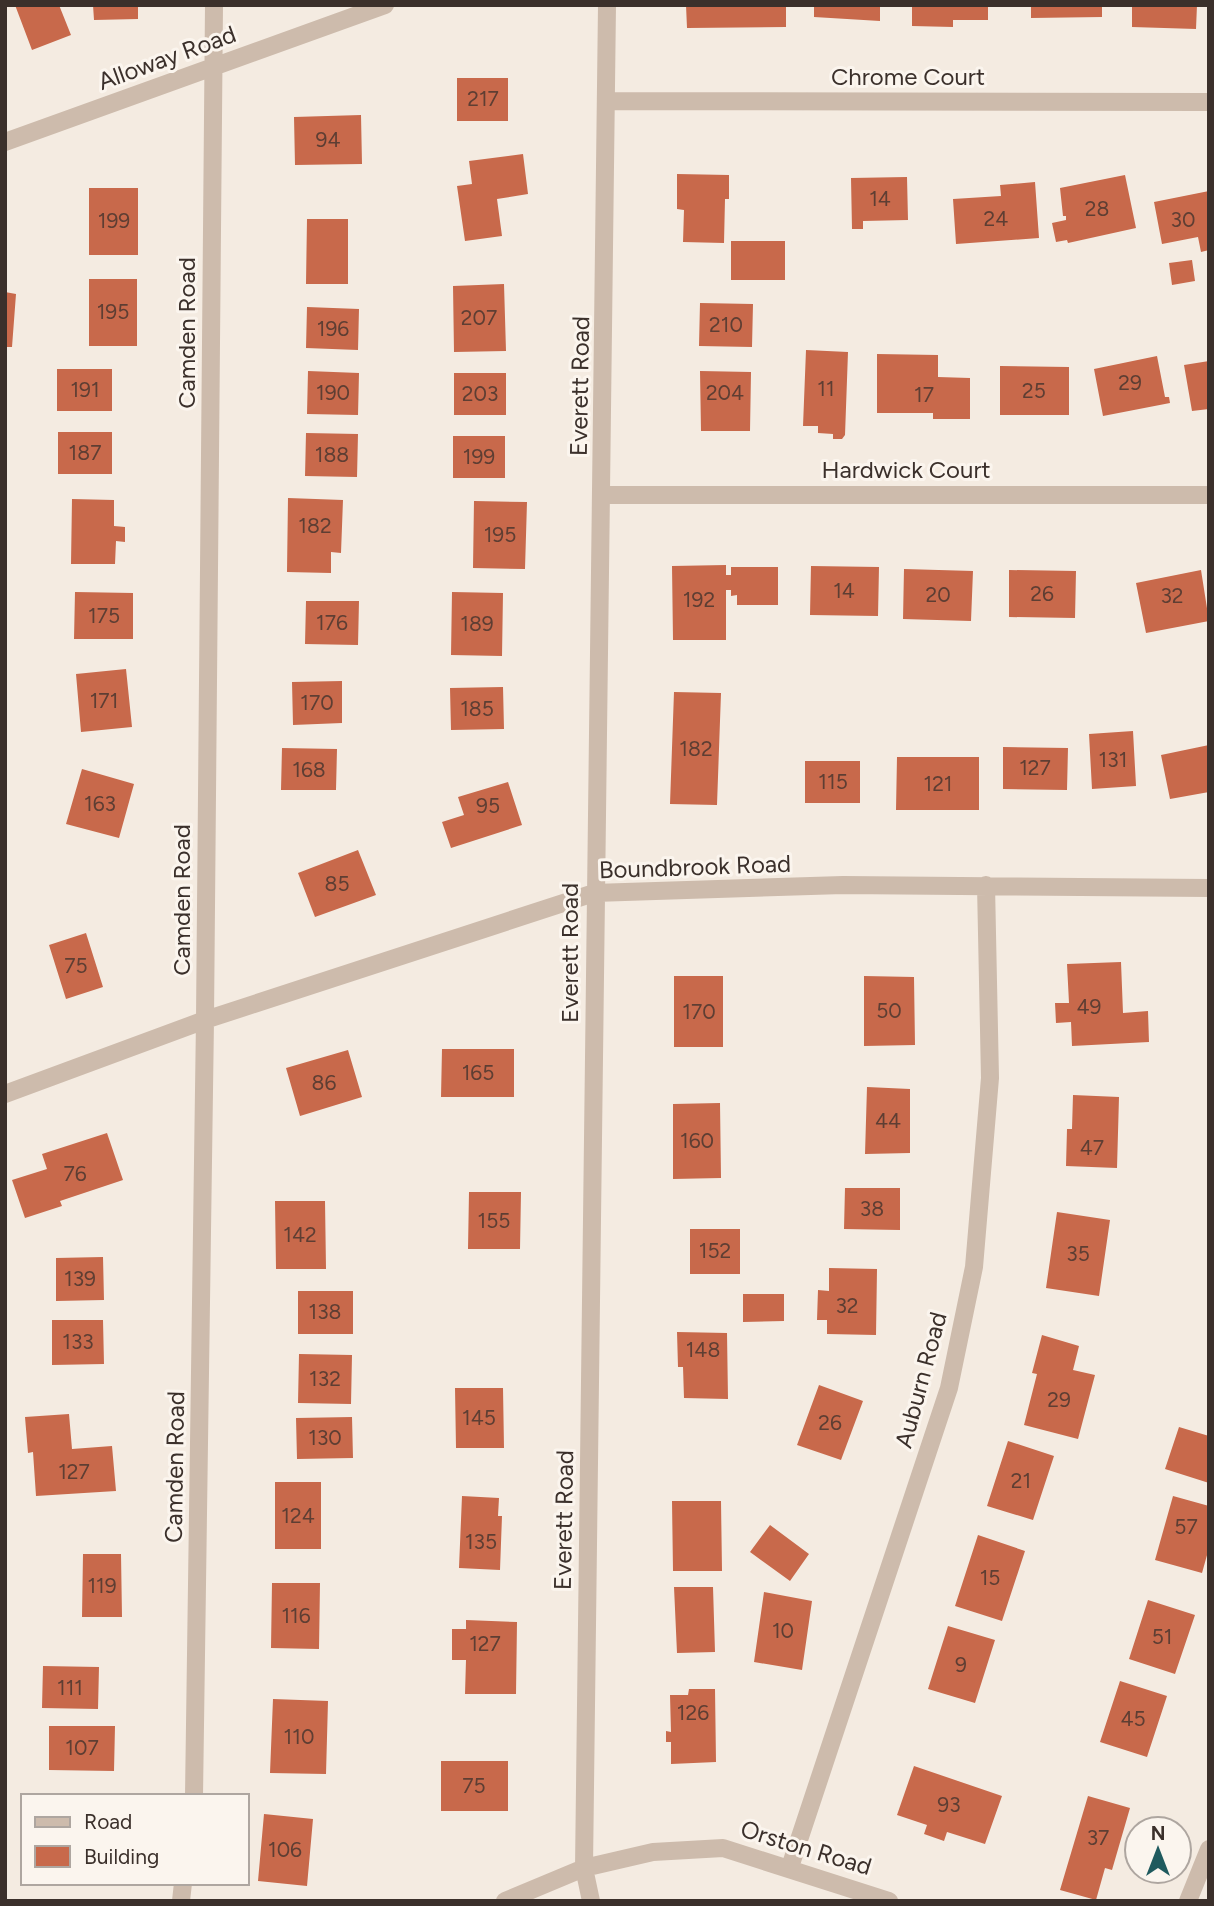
<svg xmlns="http://www.w3.org/2000/svg" width="1214" height="1906" font-family="Figtree,sans-serif">
	<style>
		.building { fill: #c8694b }
		.lines { fill: none; stroke-linecap: round; stroke-linejoin: round }
		.minor { stroke: #cdbbac; stroke-width: 18 }
		.labels { text-anchor: middle; stroke-width: 6; stroke-linejoin: round; paint-order: stroke }
		.number-label { font-size: 21px; fill: #5e3e33 }
		.street-label { font-size: 24px; fill: #3b302b; stroke: #fbf5ee }
	</style>
	<rect width="100%" height="100%" fill="#f4ebe1"/>
	<!-- building -->
	<path class="building" d="M 15,5 L 59,5 L 71,35 L 32,50 Z
		M 93,5 L 138,5 L 138,19 L 94,20 Z
		M 686,5 L 786,5 L 786,27 L 687,28 Z
		M 814,5 L 880,5 L 880,21 L 814,17 Z
		M 912,5 L 988,5 L 988,20 L 953,20 L 953,27 L 912,26 Z
		M 1031,5 L 1102,5 L 1102,17 L 1031,18 Z
		M 1132,5 L 1197,5 L 1196,29 L 1132,27 Z
		M 457,78 L 508,78 L 508,121 L 457,121 Z
		M 361,115 L 362,164 L 295,165 L 294,117 Z
		M 523,154 L 528,194 L 497,199 L 502,236 L 465,241 L 457,186 L 472,184 L 469,161 Z
		M 677,174 L 729,175 L 729,199 L 725,199 L 724,243 L 683,242 L 684,210 L 677,209 Z
		M 1125,175 L 1136,228 L 1068,243 L 1067,240 L 1056,242 L 1052,223 L 1066,220 L 1066,216 L 1063,216 L 1060,188 Z
		M 907,177 L 908,220 L 863,221 L 863,229 L 852,229 L 851,178 Z
		M 1035,182 L 1039,238 L 956,244 L 953,199 L 1001,196 L 1000,185 Z
		M 89,188 L 138,188 L 138,255 L 89,255 Z
		M 1209,191 L 1209,250 L 1201,252 L 1198,237 L 1162,244 L 1154,202 Z
		M 307,219 L 348,219 L 348,284 L 306,284 Z
		M 731,241 L 785,241 L 785,280 L 731,280 Z
		M 1192,260 L 1195,281 L 1172,285 L 1169,263 Z
		M 89,279 L 137,279 L 137,346 L 89,346 Z
		M 504,284 L 506,351 L 454,352 L 453,286 Z
		M 5,292 L 16,294 L 12,347 L 5,347 Z
		M 700,303 L 753,304 L 752,347 L 699,346 Z
		M 307,307 L 359,309 L 358,350 L 306,348 Z
		M 806,350 L 848,352 L 845,435 L 842,439 L 833,439 L 833,434 L 818,433 L 818,426 L 803,426 Z
		M 877,354 L 938,355 L 938,377 L 970,378 L 970,419 L 933,419 L 933,413 L 877,413 Z
		M 1157,356 L 1165,397 L 1169,397 L 1170,403 L 1103,416 L 1094,369 Z
		M 1209,361 L 1209,409 L 1192,411 L 1184,365 Z
		M 1000,366 L 1069,367 L 1069,415 L 1000,415 Z
		M 57,369 L 112,369 L 112,411 L 57,411 Z
		M 308,371 L 359,373 L 358,415 L 307,414 Z
		M 700,371 L 751,372 L 750,431 L 701,431 Z
		M 454,373 L 506,373 L 506,415 L 454,415 Z
		M 58,432 L 112,432 L 112,474 L 58,474 Z
		M 306,433 L 358,434 L 357,477 L 305,476 Z
		M 453,436 L 505,436 L 505,478 L 453,478 Z
		M 288,498 L 343,500 L 341,553 L 331,552 L 331,573 L 287,572 Z
		M 72,499 L 114,500 L 114,526 L 125,527 L 125,542 L 116,541 L 115,564 L 71,564 Z
		M 474,501 L 527,502 L 525,569 L 473,568 Z
		M 726,565 L 726,575 L 731,575 L 731,567 L 778,567 L 778,605 L 737,605 L 737,595 L 731,596 L 731,590 L 726,590 L 726,640 L 673,640 L 672,566 Z
		M 811,566 L 879,567 L 878,616 L 810,615 Z
		M 904,569 L 973,571 L 971,621 L 903,619 Z
		M 1009,570 L 1076,571 L 1075,618 L 1009,617 Z
		M 1201,570 L 1209,621 L 1146,633 L 1136,583 Z
		M 75,592 L 133,593 L 133,639 L 74,639 Z
		M 452,592 L 503,593 L 502,656 L 451,655 Z
		M 306,601 L 359,601 L 358,645 L 305,644 Z
		M 126,669 L 132,727 L 81,732 L 76,674 Z
		M 342,681 L 342,723 L 293,725 L 292,682 Z
		M 503,687 L 504,729 L 451,730 L 450,688 Z
		M 674,692 L 721,693 L 717,805 L 670,804 Z
		M 1133,731 L 1136,786 L 1092,789 L 1089,734 Z
		M 1209,745 L 1209,792 L 1170,799 L 1161,755 Z
		M 1003,747 L 1068,748 L 1067,790 L 1003,789 Z
		M 282,748 L 337,749 L 336,790 L 281,790 Z
		M 897,757 L 979,757 L 979,810 L 896,810 Z
		M 805,761 L 860,761 L 860,803 L 805,803 Z
		M 82,769 L 134,784 L 119,838 L 66,824 Z
		M 508,782 L 522,825 L 451,848 L 442,822 L 464,815 L 458,797 Z
		M 358,850 L 376,895 L 315,917 L 298,873 Z
		M 86,933 L 103,987 L 66,999 L 49,945 Z
		M 1121,962 L 1123,1013 L 1148,1011 L 1149,1042 L 1072,1046 L 1071,1022 L 1056,1023 L 1055,1003 L 1069,1003 L 1067,964 Z
		M 674,976 L 723,976 L 723,1047 L 674,1047 Z
		M 864,976 L 914,977 L 915,1045 L 864,1046 Z
		M 442,1049 L 514,1049 L 514,1097 L 441,1097 Z
		M 348,1050 L 362,1097 L 300,1116 L 286,1068 Z
		M 867,1087 L 910,1089 L 910,1153 L 865,1154 Z
		M 1073,1095 L 1119,1097 L 1117,1168 L 1066,1166 L 1067,1129 L 1072,1129 Z
		M 720,1103 L 721,1178 L 673,1179 L 673,1104 Z
		M 107,1133 L 123,1180 L 60,1201 L 62,1206 L 25,1218 L 12,1180 L 47,1169 L 42,1154 Z
		M 845,1188 L 900,1188 L 900,1230 L 844,1229 Z
		M 469,1192 L 521,1192 L 520,1249 L 468,1249 Z
		M 275,1201 L 325,1201 L 326,1269 L 276,1269 Z
		M 1057,1212 L 1110,1220 L 1099,1296 L 1046,1288 Z
		M 690,1229 L 740,1229 L 740,1274 L 690,1274 Z
		M 103,1257 L 104,1300 L 56,1301 L 56,1258 Z
		M 829,1268 L 877,1269 L 876,1335 L 827,1334 L 827,1320 L 817,1320 L 818,1290 L 829,1291 Z
		M 298,1291 L 353,1291 L 353,1334 L 298,1334 Z
		M 743,1294 L 784,1294 L 784,1321 L 743,1322 Z
		M 52,1320 L 103,1320 L 104,1364 L 52,1365 Z
		M 677,1332 L 727,1333 L 728,1399 L 684,1398 L 683,1367 L 678,1367 Z
		M 1042,1335 L 1079,1346 L 1073,1370 L 1095,1375 L 1078,1439 L 1024,1425 L 1037,1374 L 1032,1373 Z
		M 299,1354 L 352,1355 L 351,1404 L 298,1403 Z
		M 819,1385 L 863,1401 L 841,1460 L 797,1445 Z
		M 455,1388 L 503,1388 L 504,1448 L 456,1448 Z
		M 69,1414 L 72,1449 L 112,1446 L 116,1491 L 36,1496 L 33,1452 L 28,1453 L 25,1417 Z
		M 352,1417 L 353,1458 L 297,1459 L 296,1418 Z
		M 1179,1427 L 1209,1436 L 1209,1483 L 1165,1469 Z
		M 1008,1441 L 1054,1456 L 1033,1520 L 987,1506 Z
		M 275,1482 L 321,1482 L 321,1549 L 275,1549 Z
		M 462,1496 L 499,1498 L 498,1516 L 502,1516 L 500,1570 L 459,1568 Z
		M 1173,1496 L 1209,1506 L 1209,1548 L 1202,1573 L 1155,1560 Z
		M 672,1501 L 721,1501 L 722,1571 L 673,1571 Z
		M 770,1525 L 809,1554 L 790,1581 L 750,1552 Z
		M 978,1535 L 1025,1551 L 1002,1621 L 955,1606 Z
		M 83,1554 L 121,1554 L 122,1617 L 82,1617 Z
		M 272,1583 L 320,1583 L 319,1649 L 271,1648 Z
		M 674,1587 L 713,1587 L 715,1652 L 677,1653 Z
		M 764,1592 L 812,1601 L 802,1670 L 754,1662 Z
		M 1148,1600 L 1195,1615 L 1175,1674 L 1129,1659 Z
		M 466,1620 L 517,1622 L 516,1694 L 465,1694 L 466,1660 L 452,1660 L 452,1629 L 466,1629 Z
		M 948,1626 L 995,1640 L 975,1703 L 928,1689 Z
		M 43,1666 L 99,1667 L 98,1709 L 42,1708 Z
		M 1120,1681 L 1167,1696 L 1147,1757 L 1100,1742 Z
		M 689,1689 L 715,1689 L 716,1762 L 671,1764 L 671,1742 L 666,1742 L 666,1731 L 671,1732 L 670,1695 L 688,1695 Z
		M 273,1699 L 328,1701 L 326,1774 L 270,1773 Z
		M 49,1726 L 115,1726 L 114,1771 L 49,1770 Z
		M 441,1761 L 508,1761 L 508,1811 L 441,1811 Z
		M 914,1766 L 1002,1796 L 985,1844 L 947,1832 L 944,1841 L 924,1834 L 927,1825 L 897,1815 Z
		M 1088,1796 L 1130,1808 L 1112,1870 L 1105,1868 L 1096,1900 L 1060,1890 Z
		M 264,1814 L 313,1819 L 307,1886 L 258,1881 Z"/>
	<g class="lines">
		<!-- minor -->
		<path class="minor" d="M 607,101 L 1209,102
			M 5,142 L 385,5
			M 603,495 L 1209,495
			M 5,1094 L 205,1020 L 594,893 L 843,885 L 1209,888
			M 194,1796 L 205,1020 L 214,5
			M 790,1867 L 949,1388 L 974,1267 L 990,1078 L 986,885
			M 181,1901 L 183,1883
			M 505,1901 L 584,1868 L 653,1852 L 723,1848 L 889,1901
			M 591,1901 L 584,1868 L 607,5
			M 1188,1901 L 1209,1849"/>
	</g>
	<g class="labels">
		<!-- number labels -->
		<g class="number-label">
			<text x="483" y="106">217</text>
			<text x="328" y="147">94</text>
			<text x="880" y="206">14</text>
			<text x="1097" y="216">28</text>
			<text x="996" y="226">24</text>
			<text x="1183" y="227">30</text>
			<text x="114" y="228">199</text>
			<text x="113" y="319">195</text>
			<text x="479" y="325">207</text>
			<text x="726" y="332">210</text>
			<text x="333" y="336">196</text>
			<text x="1130" y="390">29</text>
			<text x="826" y="396">11</text>
			<text x="85" y="397">191</text>
			<text x="1034" y="398">25</text>
			<text x="333" y="400">190</text>
			<text x="725" y="400">204</text>
			<text x="480" y="401">203</text>
			<text x="924" y="402">17</text>
			<text x="85" y="460">187</text>
			<text x="332" y="462">188</text>
			<text x="479" y="464">199</text>
			<text x="315" y="533">182</text>
			<text x="500" y="542">195</text>
			<text x="844" y="598">14</text>
			<text x="1042" y="601">26</text>
			<text x="938" y="602">20</text>
			<text x="1172" y="603">32</text>
			<text x="699" y="607">192</text>
			<text x="104" y="623">175</text>
			<text x="332" y="630">176</text>
			<text x="477" y="631">189</text>
			<text x="104" y="708">171</text>
			<text x="317" y="710">170</text>
			<text x="477" y="716">185</text>
			<text x="696" y="756">182</text>
			<text x="1113" y="767">131</text>
			<text x="1035" y="775">127</text>
			<text x="309" y="777">168</text>
			<text x="833" y="789">115</text>
			<text x="938" y="791">121</text>
			<text x="100" y="811">163</text>
			<text x="488" y="813">95</text>
			<text x="337" y="891">85</text>
			<text x="76" y="973">75</text>
			<text x="1089" y="1014">49</text>
			<text x="889" y="1018">50</text>
			<text x="699" y="1019">170</text>
			<text x="478" y="1080">165</text>
			<text x="324" y="1090">86</text>
			<text x="888" y="1128">44</text>
			<text x="697" y="1148">160</text>
			<text x="1092" y="1155">47</text>
			<text x="75" y="1181">76</text>
			<text x="872" y="1216">38</text>
			<text x="494" y="1228">155</text>
			<text x="300" y="1242">142</text>
			<text x="715" y="1258">152</text>
			<text x="1078" y="1261">35</text>
			<text x="80" y="1286">139</text>
			<text x="847" y="1313">32</text>
			<text x="325" y="1319">138</text>
			<text x="78" y="1349">133</text>
			<text x="703" y="1357">148</text>
			<text x="325" y="1386">132</text>
			<text x="1059" y="1407">29</text>
			<text x="479" y="1425">145</text>
			<text x="830" y="1430">26</text>
			<text x="325" y="1445">130</text>
			<text x="74" y="1479">127</text>
			<text x="1021" y="1488">21</text>
			<text x="298" y="1523">124</text>
			<text x="1186" y="1534">57</text>
			<text x="481" y="1549">135</text>
			<text x="990" y="1585">15</text>
			<text x="102" y="1593">119</text>
			<text x="296" y="1623">116</text>
			<text x="783" y="1638">10</text>
			<text x="1162" y="1644">51</text>
			<text x="485" y="1651">127</text>
			<text x="961" y="1672">9</text>
			<text x="70" y="1695">111</text>
			<text x="693" y="1720">126</text>
			<text x="1133" y="1726">45</text>
			<text x="299" y="1744">110</text>
			<text x="82" y="1755">107</text>
			<text x="474" y="1793">75</text>
			<text x="949" y="1812">93</text>
			<text x="1098" y="1845">37</text>
			<text x="285" y="1857">106</text>
		</g>
		<!-- street labels -->
		<g class="street-label">
			<text transform="translate(167 58) rotate(-20)" y="8">Alloway Road</text>
			<text x="908" y="85">Chrome Court</text>
			<text transform="translate(187 333) rotate(-90)" y="8">Camden Road</text>
			<text transform="translate(580 386) rotate(-89)" y="8">Everett Road</text>
			<text x="906" y="478">Hardwick Court</text>
			<text transform="translate(695 867) rotate(-2)" y="8">Boundbrook Road</text>
			<text transform="translate(182 900) rotate(-90)" y="8">Camden Road</text>
			<text transform="translate(570 953) rotate(-90)" y="8">Everett Road</text>
			<text transform="translate(921 1380) rotate(-75)" y="8">Auburn Road</text>
			<text transform="translate(175 1467) rotate(-89)" y="8">Camden Road</text>
			<text transform="translate(564 1520) rotate(-89)" y="8">Everett Road</text>
			<text transform="translate(806 1848) rotate(17)" y="8">Orston Road</text>
		</g>
	</g>
	<!-- border -->
	<rect width="1214" height="1906" fill="none" stroke="#3b302b" stroke-width="14"/>
	<!-- legend -->
	<rect x="21" y="1794" width="228" height="91" fill="#fbf5ee" stroke="#aea6a0" stroke-width="2"/>
	<rect x="35" y="1817" width="35" height="10" fill="#cdbbac" stroke="#aea6a0" stroke-width="2"/>
	<text x="84" y="1829" font-size="21" fill="#3b302b">Road</text>
	<rect x="35" y="1846" width="35" height="21" fill="#c8694b" stroke="#aea6a0" stroke-width="2"/>
	<text x="84" y="1864" font-size="21" fill="#3b302b">Building</text>
	<!-- north arrow -->
	<g transform="translate(1158 1850)"><circle r="33" fill="#fbf5ee" stroke="#aea6a0" stroke-width="2"/>
	<path d="M0-5L12 26L0 18L-12 26Z" fill="#1f5a5e"/>
	<text y="-10" font-size="19" font-weight="bold" text-anchor="middle" fill="#3b302b">N</text>
	</g>
</svg>
